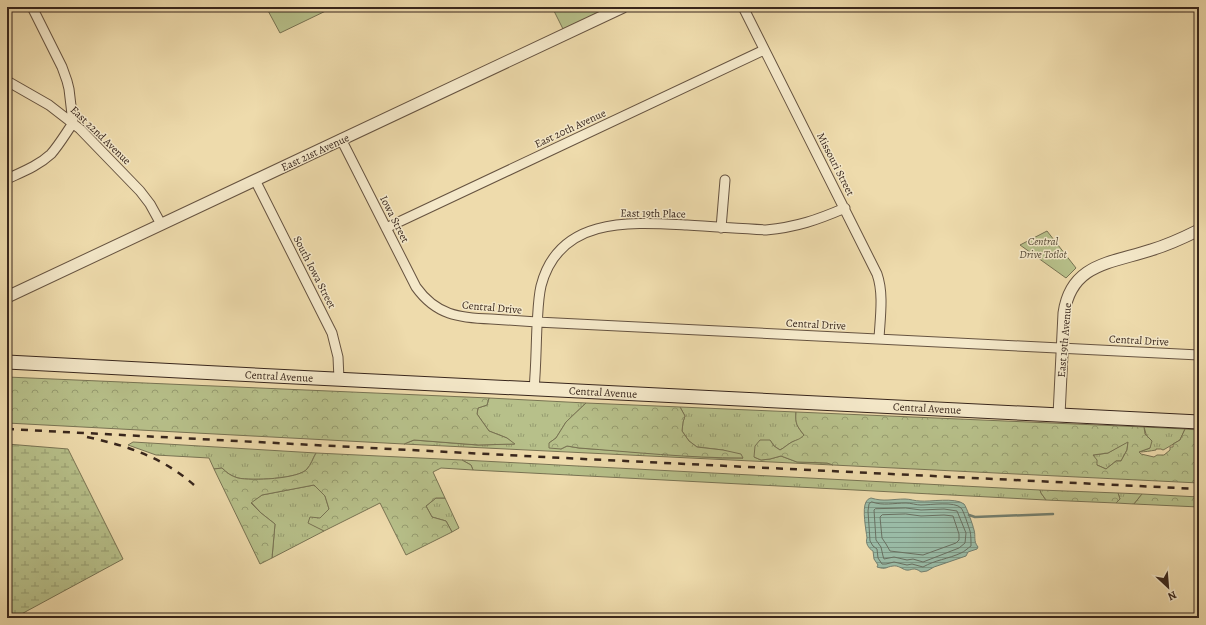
<svg xmlns="http://www.w3.org/2000/svg" width="1206" height="625" font-family="Alegreya,serif">
	<style>
		.grass { fill: url(#grass-tufts); stroke: #787353 }
		.forest { fill: url(#forest-crowns); stroke: #787353; fill-rule: evenodd }
		.wetland { fill: url(#wetland-marsh); stroke: #787353 }
		.green { fill: #b7c08a; stroke: #787353 }
		.water { fill: url(#water-rules); stroke: #737f6f }
		.lines { fill: none; stroke-linecap: round; stroke-linejoin: round }
		.shore { stroke: #697061; stroke-width: 1 }
		.stream { stroke: #737f6f; stroke-width: 2.5 }
		.minor-casing { stroke: #665340; stroke-width: 11 }
		.tertiary-casing { stroke: #665340; stroke-width: 13 }
		.secondary-casing { stroke: #38261c; stroke-width: 15 }
		.minor { stroke: #f4e8c9; stroke-width: 9 }
		.tertiary { stroke: #f4e8c9; stroke-width: 11 }
		.secondary { stroke: #f4e8c9; stroke-width: 13 }
		.rail { stroke: #38261c; stroke-width: 2.5; stroke-dasharray: 7 7; stroke-linecap: butt }
		.labels { text-anchor: middle; stroke-width: 3; stroke-linejoin: round; paint-order: stroke }
		.street-label { font-size: 11px; fill: #38261c; stroke: #f4e8c9 }
		.park-label { font-size: 11px; font-style: italic; fill: #584c38; stroke: #f4e8c9 }
	</style>
	<defs>
		<pattern id="grass-tufts" width="24" height="20" patternUnits="userSpaceOnUse"><rect width="24" height="20" fill="#b7c08a"/><path d="M3 7l-1-3M5 7V3M7 7l1-3M15 17l-1-3M17 17v-4M19 17l1-3" fill="none" stroke="#969c70"/></pattern>
		<pattern id="forest-crowns" width="20" height="18" patternUnits="userSpaceOnUse"><rect width="20" height="18" fill="#b7c08a"/><path d="M2 6a3 3 0 1 1 6 0M12 15a3 3 0 1 1 6 0" fill="none" stroke="#969c70"/></pattern>
		<pattern id="wetland-marsh" width="20" height="14" patternUnits="userSpaceOnUse"><rect width="20" height="14" fill="#b7c08a"/><path d="M1 5h8M5 5V1M11 12h8M15 12V8" fill="none" stroke="#969c70"/></pattern>
		<pattern id="water-rules" width="6" height="5" patternUnits="userSpaceOnUse"><rect width="6" height="5" fill="#9abba6"/><path d="M0 2.5h6" fill="none" stroke="#7f9886"/></pattern>
	</defs>
	<rect width="100%" height="100%" fill="#eedbac"/>
	<filter id="stains"><feTurbulence type="fractalNoise" baseFrequency=".005" numOctaves="4"/><feColorMatrix values="0 0 0 0 .2 0 0 0 0 .09 0 0 0 0 .02 0 0 0 .5 -.17"/></filter>
	<radialGradient id="worn" r=".72"><stop offset=".6" stop-color="#630" stop-opacity="0"/><stop offset="1" stop-color="#630" stop-opacity=".3"/></radialGradient>
	<!-- grass -->
	<path class="grass" d="M 489,398 L 586,403 L 566,422 L 556,438 L 549,443 L 561,449 L 567,446 L 579,448 L 719,458 L 743,458 L 723,450 L 697,447 L 689,441 L 682,431 L 683,422 L 685,416 L 680,407 L 796,412 C 795,422 797,427 804,435 C 799,441 799,439 792,442 C 788,444 784,448 780,450 L 774,446 L 770,440 L 754,457 L 761,460 L 770,459 L 781,456 L 797,462 L 827,463 L 833,465 L 404,444 L 414,440 L 478,445 L 514,444 L 507,438 L 489,431 L 477,414 L 478,408 L 487,405 Z
		M 1144,427 L 1185,429 L 1180,440 L 1165,449 L 1163,450 L 1161,449 L 1156,449 L 1156,450 C 1150,451 1145,452 1139,452 L 1150,448 Z
		M 1128,441 L 1127,450 L 1121,461 L 1116,461 L 1106,469 L 1097,465 L 1093,455 L 1108,453 Z
		M 133,442 L 316,453 C 313,458 311,465 307,469 C 299,479 251,481 238,478 C 231,476 227,473 222,468 L 214,469 L 209,458 L 156,455 L 128,445 Z
		M 462,460 L 1040,490 L 1041,493 L 1046,500 L 473,470 L 471,465 Z
		M 314,485 L 325,496 L 329,509 L 320,518 L 317,526 L 324,531 L 272,558 L 275,524 L 261,513 L 251,502 L 262,495 Z
		M 1118,493 L 1142,494 L 1134,504 L 1116,503 L 1120,499 Z
		M 436,498 L 445,498 L 459,528 L 452,532 L 446,521 L 432,517 L 426,506 Z"/>
	<!-- forest -->
	<path class="forest" d="M 7,377 L 489,398 L 487,405 L 478,408 L 477,414 L 489,431 L 507,438 L 515,444 L 478,445 L 414,440 L 404,444 L 7,423 Z
		M 586,403 L 680,407 L 685,416 L 683,422 L 682,431 L 689,441 L 697,447 L 723,450 L 741,454 L 743,458 C 688,458 633,452 579,448 L 567,446 L 561,449 L 549,448 L 549,443 L 556,438 L 566,422 Z
		M 796,412 L 1144,427 L 1145,434 L 1152,441 L 1150,448 L 1139,452 L 1141,454 L 1154,457 L 1157,455 L 1164,455 L 1170,450 L 1170,447 L 1173,447 L 1173,444 L 1180,440 L 1185,429 L 1199,430 L 1199,483 L 833,465 L 827,463 L 797,462 L 781,456 L 770,459 L 761,460 L 754,457 L 755,446 L 760,440 L 770,440 L 774,446 L 780,450 C 784,448 788,444 792,442 C 798,439 799,440 804,435 C 797,426 795,424 796,412 ZM 1128,442 L 1127,450 L 1121,461 L 1116,461 L 1106,469 L 1097,465 L 1097,460 L 1093,455 L 1108,453 Z
		M 316,453 L 462,460 L 471,465 L 473,470 L 441,468 L 433,472 L 445,498 L 436,498 L 426,506 L 432,517 L 446,521 L 452,532 L 406,555 L 380,503 L 324,531 L 308,523 L 310,517 L 320,518 L 329,509 L 325,496 L 314,485 L 262,495 L 251,503 L 261,513 L 275,524 L 272,558 L 260,564 L 214,469 L 222,468 C 227,473 231,476 238,478 C 251,481 299,479 307,469 C 311,465 313,458 316,453 Z
		M 1040,490 L 1118,493 L 1120,499 L 1116,503 L 1046,500 L 1041,493 Z
		M 1142,494 L 1199,497 L 1199,507 L 1134,504 Z"/>
	<!-- wetland -->
	<path class="wetland" d="M 7,444 L 68,449 L 123,559 L 14,618 L 7,618 Z"/>
	<!-- green -->
	<path class="green" d="M 266,7 L 334,7 L 280,33 Z
		M 552,7 L 610,7 L 563,29 Z
		M 1047,231 L 1076,268 L 1066,278 L 1020,245 Z"/>
	<!-- water -->
	<path class="water" d="M 871,498 C 884,502 892,499 905,499 C 910,499 915,501 920,501 C 930,502 955,497 964,504 C 966,506 973,525 974,530 C 976,536 973,541 978,547 L 977,549 L 968,552 L 966,556 L 934,567 L 927,571 L 921,572 C 913,566 912,571 906,570 C 902,569 898,565 893,566 C 885,567 887,570 877,567 L 878,565 L 874,559 L 873,551 C 869,549 865,543 867,538 C 866,530 862,509 866,502 C 868,499 868,499 871,498 Z"/>
	<g class="lines">
		<!-- shore -->
		<path class="shore" d="M 872,502 C 883,506 894,503 906,503 C 911,503 916,505 921,505 C 930,505 955,501 961,508 C 963,509 969,528 970,531 C 971,535 971,541 971,546 C 968,548 964,552 961,553 C 948,559 935,560 923,567 L 912,564 L 907,565 L 894,562 L 886,564 L 882,564 L 878,558 L 877,549 L 873,546 L 870,541 L 868,511 L 869,504 Z
			M 906,508 L 921,510 L 944,509 L 957,511 L 966,533 L 965,543 L 959,548 L 923,562 L 913,559 L 907,560 L 894,557 L 884,559 L 883,556 L 881,547 L 876,540 L 874,510 L 875,509 Z
			M 906,514 L 921,516 L 944,515 L 953,516 L 959,534 L 959,540 L 956,543 L 923,555 L 890,551 L 886,544 L 882,538 L 880,517 L 882,515 Z"/>
		<!-- stream -->
		<path class="stream" d="M 969,515 L 975,517 L 1053,514"/>
		<defs>
			<path id="minor" d="M 32,7 L 62,67 L 67,81 L 69,89 L 73,123
				M 743,7 L 877,274 C 884,294 880,318 879,339
				M 7,81 L 49,105 L 80,129 L 140,191 L 150,204 L 161,224
				M 341,139 L 416,287 C 436,315 459,318 491,319 C 507,320 522,321 537,322 L 1199,355
				M 7,179 C 22,172 38,166 51,154 C 59,145 66,133 73,123
				M 255,180 L 332,333 L 338,357 L 339,379
				M 386,228 L 764,50
				M 721,228 L 725,180
				M 534,389 C 536,368 536,347 537,326 C 538,313 538,299 541,286 C 559,216 631,222 687,225 C 714,227 740,228 766,230 C 797,227 817,220 845,208"/>
			<path id="tertiary" d="M 7,297 L 623,7
				M 1059,415 L 1064,313 C 1071,263 1112,263 1151,250 C 1168,245 1183,238 1199,230"/>
			<path id="secondary" d="M 7,362 L 236,374 L 1199,422"/>
		</defs>
		<!-- minor casing -->
		<use href="#minor" class="minor-casing"/>
		<!-- tertiary casing -->
		<use href="#tertiary" class="tertiary-casing"/>
		<!-- secondary casing -->
		<use href="#secondary" class="secondary-casing"/>
		<!-- minor -->
		<use href="#minor" class="minor"/>
		<!-- tertiary -->
		<use href="#tertiary" class="tertiary"/>
		<!-- secondary -->
		<use href="#secondary" class="secondary"/>
		<!-- rail -->
		<path class="rail" d="M 7,429 L 564,458 L 1199,489
			M 87,437 C 128,446 162,457 194,485"/>
	</g>
	<g class="labels">
		<!-- street labels -->
		<g class="street-label">
			<text transform="translate(570 128) rotate(-25)" y="4">East 20th Avenue</text>
			<text transform="translate(101 135) rotate(44)" y="4">East 22nd Avenue</text>
			<text transform="translate(315 152) rotate(-25)" y="4">East 21st Avenue</text>
			<text transform="translate(836 164) rotate(63)" y="4">Missouri Street</text>
			<text transform="translate(653 213) rotate(1)" y="4">East 19th Place</text>
			<text transform="translate(395 219) rotate(63)" y="4">Iowa Street</text>
			<text transform="translate(315 272) rotate(63)" y="4">South Iowa Street</text>
			<text transform="translate(492 307) rotate(5)" y="4">Central Drive</text>
			<text transform="translate(816 324) rotate(3)" y="4">Central Drive</text>
			<text transform="translate(1064 340) rotate(-85)" y="4">East 19th Avenue</text>
			<text transform="translate(1139 340) rotate(3)" y="4">Central Drive</text>
			<text transform="translate(279 376) rotate(3)" y="4">Central Avenue</text>
			<text transform="translate(603 392) rotate(3)" y="4">Central Avenue</text>
			<text transform="translate(927 408) rotate(3)" y="4">Central Avenue</text>
		</g>
		<!-- park labels -->
		<g class="park-label">
			<text x="1043" y="245">Central<tspan x="1043" dy="13">Drive Totlot</tspan></text>
		</g>
	</g>
	<!-- margin -->
	<rect width="1206" height="625" fill="none" stroke="#eedbac" stroke-width="24"/>
	<rect x="8" y="8" width="1190" height="609" fill="none" stroke="#38261c" stroke-width="2"/>
	<rect x="12" y="12" width="1182" height="601" fill="none" stroke="#38261c"/>
	<!-- north arrow -->
	<g transform="translate(1168 587) rotate(154)" stroke="#f4e8c9" stroke-width="3" paint-order="stroke">
	<path d="M0-3L7 15L0 10L-7 15Z" fill="#38261c"/>
	<text y="-6" font-size="11" font-weight="bold" text-anchor="middle" fill="#38261c">N</text>
	</g>
	<rect width="100%" height="100%" filter="url(#stains)"/>
	<rect width="100%" height="100%" fill="url(#worn)"/>
</svg>
